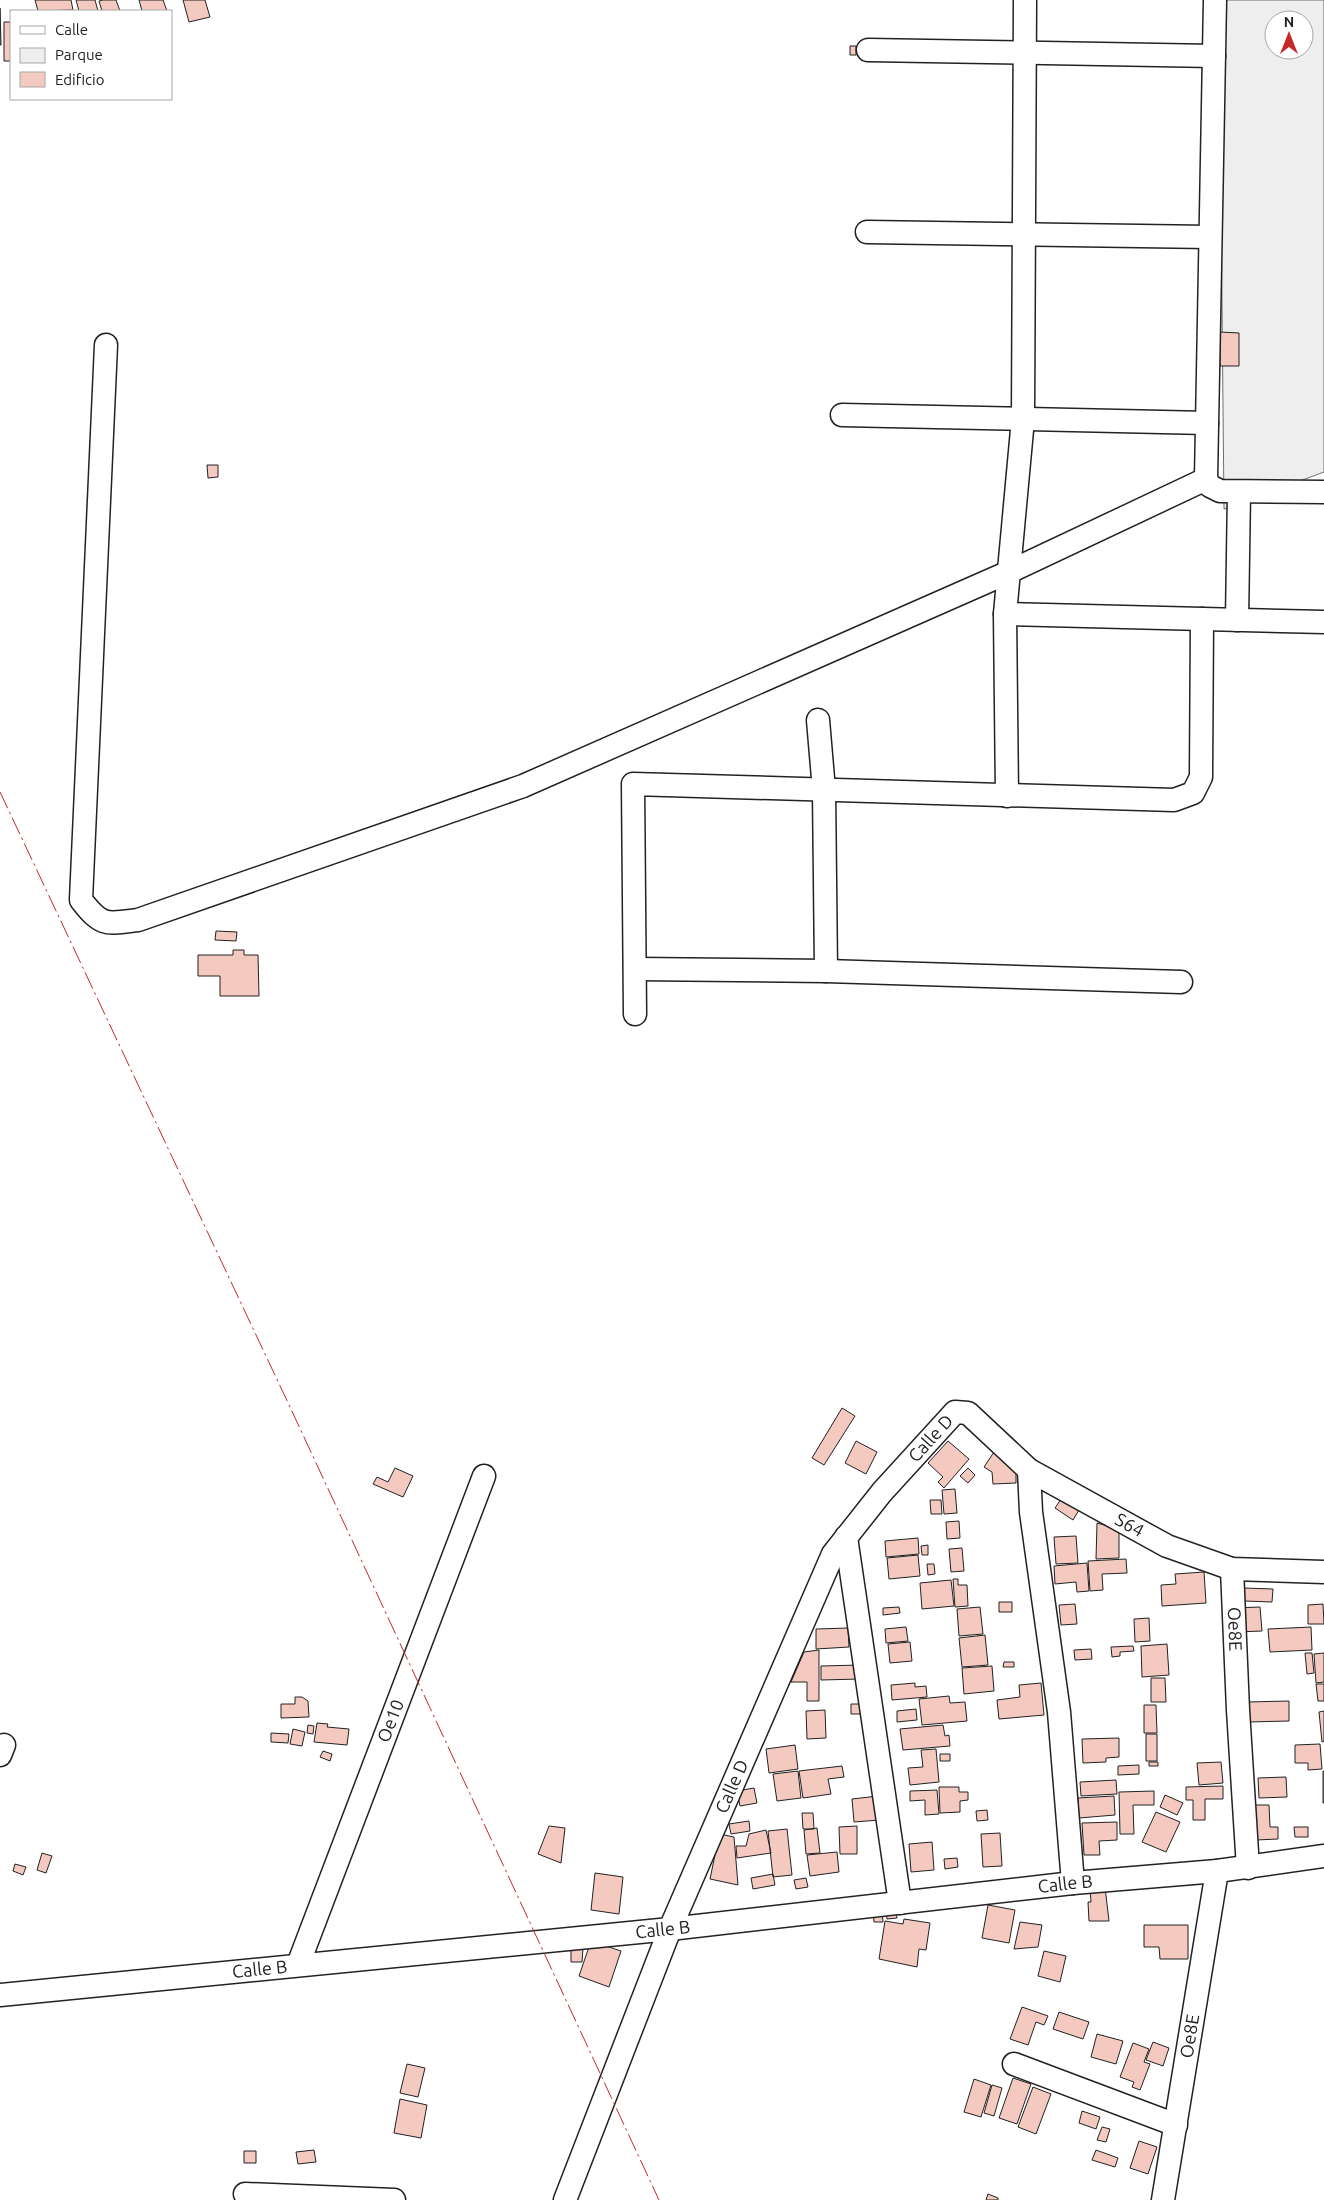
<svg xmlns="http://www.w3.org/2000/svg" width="1324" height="2200" font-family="Ubuntu,sans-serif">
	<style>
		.green { fill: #eee; stroke: #6f6f6f; fill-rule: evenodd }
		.building { fill: #f3c9c0; stroke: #222 }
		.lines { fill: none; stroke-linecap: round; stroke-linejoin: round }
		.minor-casing { stroke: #222; stroke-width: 25 }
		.minor { stroke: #fff; stroke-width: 22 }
		.power { stroke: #c62828; stroke-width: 1; stroke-dasharray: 18 4 2.5 4; stroke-linecap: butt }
		.labels { text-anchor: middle; stroke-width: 4; stroke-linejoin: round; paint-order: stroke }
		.street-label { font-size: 18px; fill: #222; stroke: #fff }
	</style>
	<rect width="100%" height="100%" fill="#fff"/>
	<!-- green -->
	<path class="green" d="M 1219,0 L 1324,0 L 1324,472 L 1224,509 ZM 1274,20 L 1304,20 L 1304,50 L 1274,50 Z"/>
	<!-- building -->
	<path class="building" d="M 35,0 L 71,0 L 73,10 L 38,11 Z
		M 76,0 L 95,0 L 98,11 L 79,11 Z
		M 103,0 L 116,0 L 120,11 L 102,11 L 99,1 Z
		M 139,0 L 163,0 L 167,11 L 142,11 Z
		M 183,0 L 205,0 L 210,17 L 189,22 Z
		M 0,8 L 1,45 L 0,45 Z
		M 4,22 L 11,22 L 11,61 L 4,61 Z
		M 850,46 L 856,46 L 856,55 L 850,55 Z
		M 1220,332 L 1239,333 L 1239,366 L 1220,366 Z
		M 207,465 L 218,465 L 218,477 L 208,478 Z
		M 216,931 L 237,932 L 236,941 L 215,940 Z
		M 233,950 L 244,950 L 244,955 L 258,955 L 259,996 L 220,996 L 220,976 L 198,976 L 198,955 L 233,955 Z
		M 842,1408 L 855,1416 L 824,1465 L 812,1458 Z
		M 856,1441 L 877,1452 L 866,1474 L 845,1463 Z
		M 948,1441 L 969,1459 L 944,1488 L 938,1482 L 943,1477 L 928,1463 Z
		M 994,1452 L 1016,1467 L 1016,1483 L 993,1484 L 992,1472 L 984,1467 Z
		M 395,1468 L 413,1476 L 403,1497 L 373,1484 L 377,1477 L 388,1482 Z
		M 968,1468 L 975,1475 L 968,1483 L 960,1476 Z
		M 955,1489 L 957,1513 L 944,1514 L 942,1490 Z
		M 1061,1499 L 1079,1510 L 1073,1520 L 1055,1508 Z
		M 930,1500 L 941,1500 L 942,1514 L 931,1514 Z
		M 959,1521 L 960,1538 L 947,1539 L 946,1522 Z
		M 1097,1523 L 1119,1529 L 1119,1558 L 1096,1559 Z
		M 1076,1536 L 1078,1563 L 1056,1564 L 1054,1537 Z
		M 918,1538 L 919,1554 L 886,1557 L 885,1541 Z
		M 928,1545 L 928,1555 L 922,1555 L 921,1546 Z
		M 962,1548 L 964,1571 L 951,1572 L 949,1549 Z
		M 918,1555 L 920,1576 L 889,1579 L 887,1558 Z
		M 1126,1559 L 1127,1573 L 1102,1574 L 1103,1590 L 1090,1591 L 1088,1561 Z
		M 1087,1563 L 1089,1591 L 1077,1592 L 1076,1582 L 1055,1584 L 1054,1566 Z
		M 927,1564 L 934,1564 L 935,1574 L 928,1575 Z
		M 1204,1572 L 1206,1603 L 1162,1606 L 1161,1585 L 1176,1584 L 1175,1574 Z
		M 953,1579 L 958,1579 L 958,1585 L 967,1585 L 968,1606 L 955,1607 Z
		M 951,1580 L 954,1606 L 922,1609 L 920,1583 Z
		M 1244,1588 L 1273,1589 L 1272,1602 L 1244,1601 Z
		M 999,1602 L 1012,1602 L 1012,1612 L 999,1612 Z
		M 1075,1604 L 1077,1624 L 1061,1625 L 1059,1605 Z
		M 1323,1604 L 1324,1624 L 1308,1624 L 1308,1605 Z
		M 899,1607 L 900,1613 L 883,1615 L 883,1608 Z
		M 980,1607 L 983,1634 L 959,1636 L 957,1609 Z
		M 1260,1607 L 1262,1631 L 1236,1632 L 1235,1608 Z
		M 1149,1618 L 1150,1641 L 1135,1642 L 1134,1619 Z
		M 906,1627 L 908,1641 L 886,1643 L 885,1629 Z
		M 1311,1627 L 1312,1650 L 1270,1652 L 1268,1629 Z
		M 848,1628 L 849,1647 L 816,1649 L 816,1629 Z
		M 985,1635 L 988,1665 L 962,1667 L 959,1638 Z
		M 910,1642 L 912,1661 L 890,1663 L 888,1644 Z
		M 1167,1644 L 1169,1675 L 1142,1677 L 1141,1646 Z
		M 1133,1646 L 1134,1651 L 1120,1652 L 1120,1656 L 1112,1657 L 1111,1647 Z
		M 1091,1649 L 1092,1659 L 1075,1660 L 1074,1650 Z
		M 819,1650 L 819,1701 L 807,1701 L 807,1682 L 791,1682 L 804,1652 Z
		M 1305,1653 L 1312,1653 L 1314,1673 L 1307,1674 Z
		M 1324,1653 L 1324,1682 L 1316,1683 L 1314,1654 Z
		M 1004,1662 L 1014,1662 L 1014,1667 L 1003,1667 Z
		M 860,1665 L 860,1679 L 821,1680 L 821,1666 Z
		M 992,1666 L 994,1691 L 964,1694 L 962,1668 Z
		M 1151,1678 L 1165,1678 L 1166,1702 L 1151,1702 Z
		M 915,1683 L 915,1687 L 926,1686 L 927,1697 L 892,1700 L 891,1685 Z
		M 1041,1683 L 1044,1715 L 999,1719 L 997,1700 L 1020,1697 L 1019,1685 Z
		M 1316,1684 L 1324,1684 L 1324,1701 L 1318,1701 Z
		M 949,1696 L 950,1703 L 965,1702 L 967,1721 L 922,1725 L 919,1699 Z
		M 295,1697 L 302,1697 L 308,1701 L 309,1717 L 281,1718 L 281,1704 L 295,1704 Z
		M 1289,1701 L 1289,1721 L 1248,1722 L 1247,1702 Z
		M 851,1704 L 862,1704 L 863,1714 L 851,1714 Z
		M 1144,1705 L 1156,1705 L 1157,1733 L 1144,1733 Z
		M 916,1709 L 917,1720 L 897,1722 L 897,1711 Z
		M 825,1710 L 826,1738 L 807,1739 L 806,1711 Z
		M 1324,1711 L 1324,1741 L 1322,1742 L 1319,1712 Z
		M 317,1723 L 328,1724 L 327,1727 L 349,1729 L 347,1745 L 314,1742 Z
		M 308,1725 L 314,1726 L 313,1734 L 307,1733 Z
		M 943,1725 L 945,1736 L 949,1735 L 950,1746 L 903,1750 L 900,1729 Z
		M 293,1729 L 305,1732 L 302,1746 L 290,1744 Z
		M 271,1733 L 289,1734 L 288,1743 L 271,1742 Z
		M 1146,1734 L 1157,1734 L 1157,1761 L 1146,1761 Z
		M 1119,1738 L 1119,1757 L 1106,1758 L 1106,1762 L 1083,1763 L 1082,1739 Z
		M 1320,1744 L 1322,1769 L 1308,1770 L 1308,1763 L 1295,1763 L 1295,1745 Z
		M 795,1745 L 798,1769 L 769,1773 L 766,1749 Z
		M 936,1749 L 939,1782 L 910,1785 L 908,1768 L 923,1767 L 921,1750 Z
		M 323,1751 L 332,1754 L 330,1761 L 320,1757 Z
		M 940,1754 L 950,1754 L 950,1761 L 940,1761 Z
		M 1149,1762 L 1158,1762 L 1158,1766 L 1149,1766 Z
		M 1221,1762 L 1223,1783 L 1199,1785 L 1197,1763 Z
		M 1139,1765 L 1139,1774 L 1118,1775 L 1118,1766 Z
		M 842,1766 L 844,1777 L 828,1779 L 831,1794 L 803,1798 L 799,1771 Z
		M 798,1771 L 801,1798 L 777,1801 L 773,1774 Z
		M 1323,1771 L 1324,1771 L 1324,1803 L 1323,1803 Z
		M 1286,1777 L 1287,1797 L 1259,1798 L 1258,1778 Z
		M 1116,1780 L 1117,1794 L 1081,1796 L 1080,1782 Z
		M 1223,1786 L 1223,1799 L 1205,1799 L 1205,1820 L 1193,1820 L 1193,1800 L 1186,1800 L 1186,1787 Z
		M 939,1787 L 959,1787 L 959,1792 L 968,1792 L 968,1800 L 960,1801 L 960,1812 L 940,1813 Z
		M 754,1788 L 757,1803 L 740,1806 L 737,1791 Z
		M 937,1790 L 939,1814 L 925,1815 L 925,1800 L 910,1801 L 910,1791 Z
		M 1154,1791 L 1154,1805 L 1133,1805 L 1134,1834 L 1120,1834 L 1119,1792 Z
		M 1165,1795 L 1183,1803 L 1177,1815 L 1160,1807 Z
		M 878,1796 L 880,1820 L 854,1822 L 852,1799 Z
		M 1114,1796 L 1115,1815 L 1079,1818 L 1078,1798 Z
		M 1255,1805 L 1269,1805 L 1270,1827 L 1278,1827 L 1278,1839 L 1256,1840 Z
		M 987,1810 L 988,1820 L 977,1821 L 976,1811 Z
		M 1156,1812 L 1180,1822 L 1166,1852 L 1142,1842 Z
		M 802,1813 L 813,1813 L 814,1829 L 803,1829 Z
		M 749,1821 L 750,1831 L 731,1834 L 729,1824 Z
		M 1117,1822 L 1117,1840 L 1099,1841 L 1100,1855 L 1084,1855 L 1082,1823 Z
		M 549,1826 L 565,1828 L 561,1863 L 538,1854 Z
		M 857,1826 L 857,1854 L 840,1854 L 839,1827 Z
		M 1294,1827 L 1308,1827 L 1308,1837 L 1295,1837 Z
		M 817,1828 L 820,1853 L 806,1854 L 804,1830 Z
		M 787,1829 L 792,1875 L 773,1877 L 768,1831 Z
		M 766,1830 L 771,1853 L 737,1858 L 736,1846 L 746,1846 L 749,1834 Z
		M 715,1833 L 734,1837 L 738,1885 L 710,1879 L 715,1855 L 711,1854 Z
		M 1000,1833 L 1002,1866 L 983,1867 L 981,1834 Z
		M 932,1842 L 934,1870 L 911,1872 L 909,1844 Z
		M 837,1852 L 839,1872 L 810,1876 L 807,1855 Z
		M 42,1853 L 52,1856 L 46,1873 L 37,1870 Z
		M 957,1858 L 958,1867 L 945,1869 L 944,1859 Z
		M 15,1864 L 26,1867 L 23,1875 L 13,1871 Z
		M 595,1873 L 623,1877 L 619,1914 L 591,1910 Z
		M 773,1874 L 775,1885 L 753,1889 L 751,1878 Z
		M 806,1878 L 808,1887 L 796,1889 L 794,1880 Z
		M 1105,1887 L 1109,1921 L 1089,1921 L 1088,1902 L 1091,1902 L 1090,1888 Z
		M 988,1905 L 1015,1910 L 1009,1943 L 982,1938 Z
		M 873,1910 L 882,1910 L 883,1922 L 874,1922 Z
		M 896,1911 L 897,1918 L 887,1919 L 886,1912 Z
		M 904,1919 L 930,1923 L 926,1950 L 919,1949 L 917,1967 L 879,1959 L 885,1921 L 903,1924 Z
		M 1020,1922 L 1042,1925 L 1038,1947 L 1014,1949 Z
		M 1144,1925 L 1188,1925 L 1188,1959 L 1160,1959 L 1159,1947 L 1144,1947 Z
		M 591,1941 L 621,1951 L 609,1987 L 579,1976 Z
		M 571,1947 L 583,1948 L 582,1962 L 571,1962 Z
		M 1044,1951 L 1066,1956 L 1060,1982 L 1038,1976 Z
		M 1022,2007 L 1048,2016 L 1044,2025 L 1036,2022 L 1028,2045 L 1010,2039 Z
		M 1059,2012 L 1089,2022 L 1083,2039 L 1053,2029 Z
		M 1097,2034 L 1123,2041 L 1116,2064 L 1091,2057 Z
		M 1153,2042 L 1169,2048 L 1163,2066 L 1146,2060 Z
		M 1133,2043 L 1149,2049 L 1144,2062 L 1150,2064 L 1140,2090 L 1132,2087 L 1134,2082 L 1120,2077 Z
		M 407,2064 L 425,2068 L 418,2097 L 400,2093 Z
		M 1013,2078 L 1031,2084 L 1017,2124 L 999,2118 Z
		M 974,2079 L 991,2085 L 981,2117 L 964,2112 Z
		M 992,2085 L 1002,2088 L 994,2116 L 984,2113 Z
		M 1033,2087 L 1051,2094 L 1036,2134 L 1018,2127 Z
		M 400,2099 L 427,2105 L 421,2138 L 394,2133 Z
		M 1082,2111 L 1100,2117 L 1096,2129 L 1079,2123 Z
		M 1102,2127 L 1110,2129 L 1106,2142 L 1097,2140 Z
		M 1139,2141 L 1157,2147 L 1148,2174 L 1130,2168 Z
		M 314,2150 L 316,2162 L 298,2164 L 296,2152 Z
		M 1096,2150 L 1118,2158 L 1115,2167 L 1092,2160 Z
		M 244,2151 L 256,2151 L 256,2163 L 244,2163 Z
		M 988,2194 L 998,2198 L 998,2200 L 986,2200 Z"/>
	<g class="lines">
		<defs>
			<g id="minor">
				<path d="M 1215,0 L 1206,479 L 1210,486 L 1220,491 L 1324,492"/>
				<path d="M 868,50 L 1214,56"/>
				<path d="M 867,232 L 1210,237"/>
				<path d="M 106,345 L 81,900 C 102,927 106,924 138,920 L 523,786 L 1009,572 L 1206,479"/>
				<path d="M 842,415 L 1207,423"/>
				<path d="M 1005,614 L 1324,622"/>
				<path d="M 1237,620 L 1239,492"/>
				<path d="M 818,720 L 824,790 L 826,971"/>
				<path d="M 1007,796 L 1005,614 L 1023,419 L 1025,0"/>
				<path d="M 635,969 L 826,971 L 1181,982"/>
				<path d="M 635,1014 L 633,784 L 1174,800 L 1193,793 L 1201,777 L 1202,619"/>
				<path d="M 1029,1470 L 1031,1512 L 1059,1712 L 1073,1883"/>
				<path d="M 846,1537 L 900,1903"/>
				<path id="s1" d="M 1232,1569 L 1238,1710 L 1248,1868"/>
				<path d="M 0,1755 L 4,1745"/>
				<path id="s2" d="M 298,1965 L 484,1476"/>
				<path id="s3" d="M 0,1995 L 670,1929 L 1073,1883 L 1217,1871 L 1324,1856"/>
				<path d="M 1014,2064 L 1176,2125"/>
				<path d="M 245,2194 L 394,2200"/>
				<path id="s4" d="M 565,2200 L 670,1929 L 833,1554 L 882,1492 L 955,1412 L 968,1413 L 1029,1470 L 1167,1546 L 1232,1569 L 1324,1572"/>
				<path id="s5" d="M 1163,2200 L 1217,1871"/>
			</g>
		</defs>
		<!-- minor casing -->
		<use href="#minor" class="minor-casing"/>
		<!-- minor -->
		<use href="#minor" class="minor"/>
		<!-- power -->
		<path class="power" d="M 0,792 L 290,1407 L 659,2200"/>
	</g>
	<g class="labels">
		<!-- street labels -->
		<g class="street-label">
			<text dy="6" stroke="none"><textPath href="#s4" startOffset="851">Calle D</textPath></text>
			<text dy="6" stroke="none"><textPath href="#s4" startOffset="1098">S64</textPath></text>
			<text dy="6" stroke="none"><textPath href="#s1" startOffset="60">Oe8E</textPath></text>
			<text dy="6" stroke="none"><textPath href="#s2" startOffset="261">Oe10</textPath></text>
			<text dy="6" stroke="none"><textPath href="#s4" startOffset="446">Calle D</textPath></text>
			<text dy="6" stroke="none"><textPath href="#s3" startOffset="1071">Calle B</textPath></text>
			<text dy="6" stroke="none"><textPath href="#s3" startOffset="666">Calle B</textPath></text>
			<text dy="6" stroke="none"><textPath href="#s3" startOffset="261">Calle B</textPath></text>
			<text dy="6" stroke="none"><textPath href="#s5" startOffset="166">Oe8E</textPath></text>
		</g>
	</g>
	<!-- legend -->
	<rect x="10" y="10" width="162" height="90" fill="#ffffff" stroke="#a7a7a7"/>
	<rect x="20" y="26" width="25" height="8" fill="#ffffff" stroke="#a7a7a7"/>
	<text x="55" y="35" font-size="15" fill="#222222">Calle</text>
	<rect x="20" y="48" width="25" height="15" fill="#eeeeee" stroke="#a7a7a7"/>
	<text x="55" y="60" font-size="15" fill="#222222">Parque</text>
	<rect x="20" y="72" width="25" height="15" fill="#f3c9c0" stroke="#a7a7a7"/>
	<text x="55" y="85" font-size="15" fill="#222222">Edificio</text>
	<!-- north arrow -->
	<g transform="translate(1289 35)"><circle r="24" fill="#ffffff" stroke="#a7a7a7"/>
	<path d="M0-4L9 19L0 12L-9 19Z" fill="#c62828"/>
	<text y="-8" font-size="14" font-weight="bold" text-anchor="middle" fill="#222222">N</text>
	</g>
</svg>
